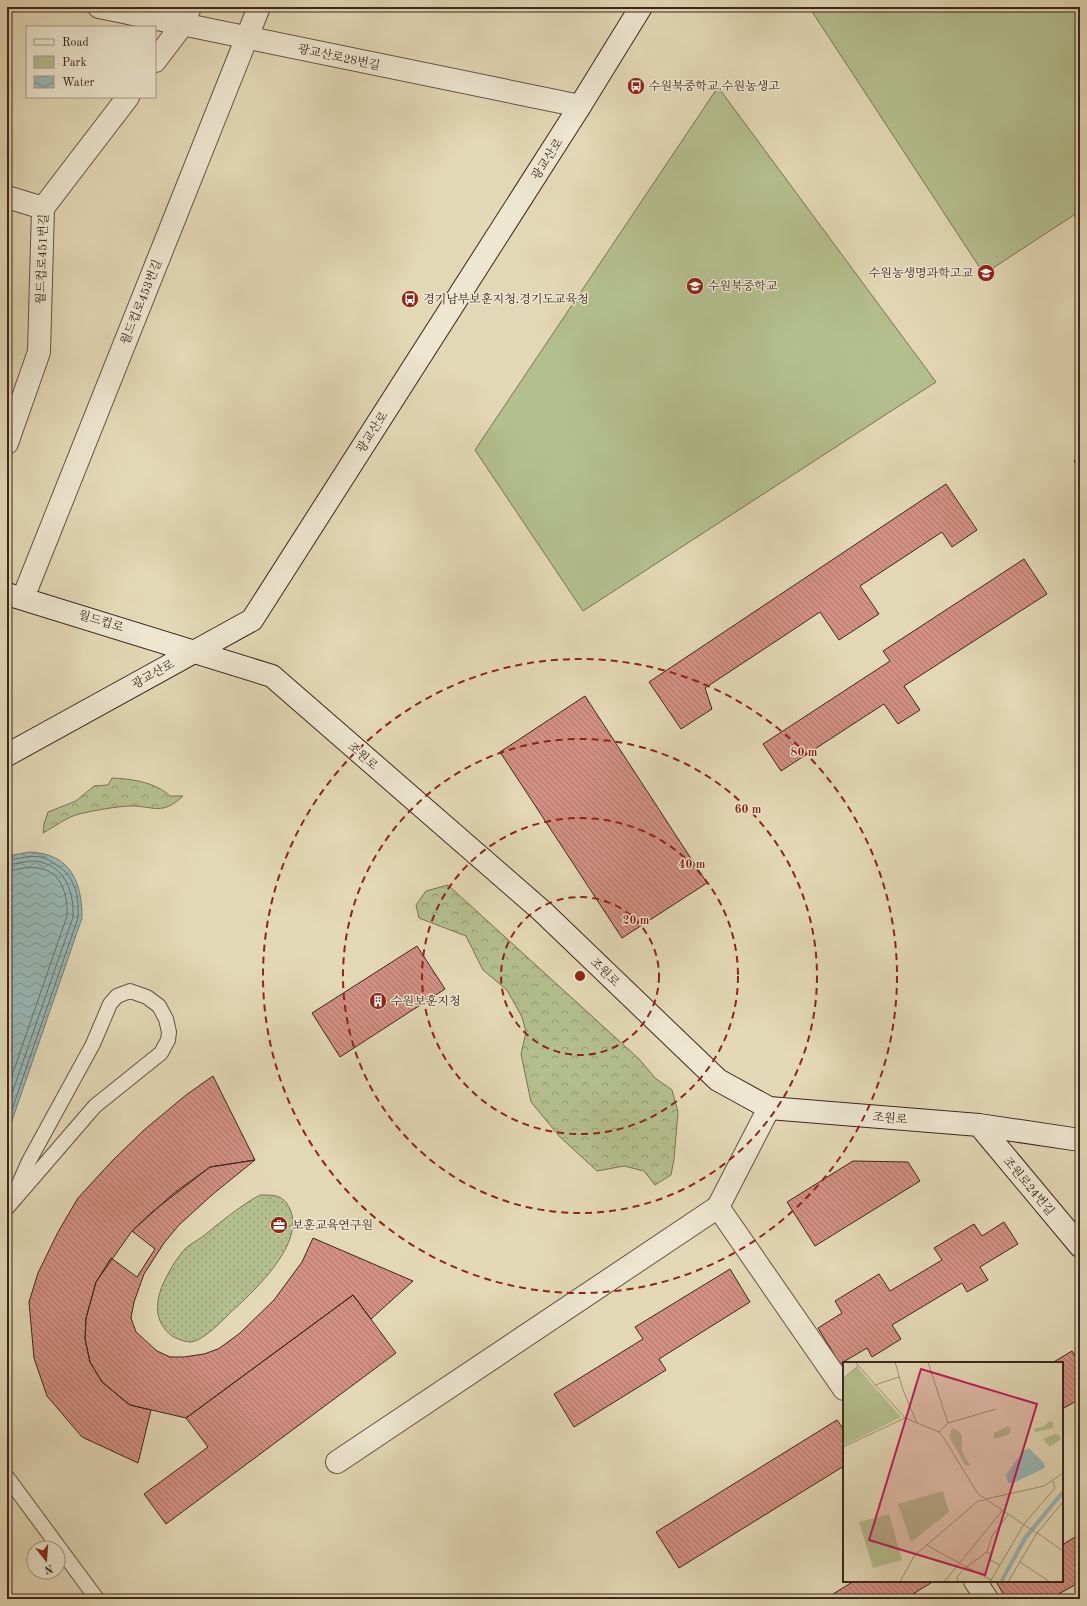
<svg xmlns="http://www.w3.org/2000/svg" width="1087" height="1606" font-family="'Old Standard TT','Noto Serif KR',serif">
	<style>
		.grass { fill: url(#grass-dots); stroke: #787356 }
		.forest { fill: url(#forest-crowns); stroke: #787356 }
		.park { fill: #b4bf8e; stroke: #787356 }
		.water { fill: url(#water-waves); stroke: #737e79 }
		.lines { fill: none; stroke-linecap: round; stroke-linejoin: round }
		.shore { stroke: #6a706a; stroke-width: 1 }
		.building { fill: url(#building-back-hatch); stroke: #3c271d }
		.lane-casing { stroke: #665343; stroke-width: 16 }
		.street-casing { stroke: #665343; stroke-width: 24 }
		.secondary-casing { stroke: #3c271d; stroke-width: 24 }
		.lane { stroke: #ede6d0; stroke-width: 14 }
		.street { stroke: #ede6d0; stroke-width: 22 }
		.secondary { stroke: #ede6d0; stroke-width: 22 }
		.ring { fill: none; stroke: #8f2418; stroke-width: 2; stroke-dasharray: 7 5 }
		.labels { text-anchor: middle; stroke-width: 3; stroke-linejoin: round; paint-order: stroke }
		.street-label { font-size: 12px; fill: #3c271d; stroke: #ede6d0 }
		.poi-label { font-size: 12px; fill: #3c271d; stroke: #ede6d0; text-anchor: start }
		.inset-road { fill: none; stroke: #a09179; stroke-width: 1 }
		.view { fill: #c2185b; fill-opacity: 0.15; stroke: #c2185b; stroke-width: 2 }
		.inset-edge { fill: none; stroke: #3c271d; stroke-width: 2 }
		.centre { fill: #8f2418; stroke: #ede6d0; stroke-width: 2 }
		.ring-label { font-size: 12px; text-anchor: middle; font-weight: bold; fill: #8f2418; stroke: #ede6d0; stroke-width: 3; stroke-linejoin: round; paint-order: stroke }
	</style>
	<defs>
		<pattern id="grass-dots" width="8" height="8" patternUnits="userSpaceOnUse"><rect width="8" height="8" fill="#b4bf8e"/><path d="M2 2h.1M6 6h.1" fill="none" stroke="#949b73" stroke-width="1.8" stroke-linecap="round"/></pattern>
		<pattern id="forest-crowns" width="20" height="18" patternUnits="userSpaceOnUse"><rect width="20" height="18" fill="#b4bf8e"/><path d="M2 6a3 3 0 1 1 6 0M12 15a3 3 0 1 1 6 0" fill="none" stroke="#949b73"/></pattern>
		<pattern id="water-waves" width="16" height="10" patternUnits="userSpaceOnUse"><rect width="16" height="10" fill="#98b8b7"/><path d="M0 5q4-4 8 0t8 0" fill="none" stroke="#7d9694"/></pattern>
		<pattern id="building-back-hatch" width="6" height="6" patternUnits="userSpaceOnUse"><rect width="6" height="6" fill="#d29084"/><path d="M-1 5l2 2M0 0l6 6M5-1l2 2" fill="none" stroke="#ac766b"/></pattern>
	</defs>
	<rect width="100%" height="100%" fill="#e3d8b6"/>
	<filter id="stains"><feTurbulence type="fractalNoise" baseFrequency=".005" numOctaves="4"/><feColorMatrix values="0 0 0 0 .2 0 0 0 0 .09 0 0 0 0 .02 0 0 0 .5 -.17"/></filter>
	<radialGradient id="worn" r=".72"><stop offset=".6" stop-color="#630" stop-opacity="0"/><stop offset="1" stop-color="#630" stop-opacity=".3"/></radialGradient>
	<!-- grass -->
	<path class="grass" d="M 260,1195 C 276,1195 285,1195 291,1212 C 303,1246 253,1292 230,1313 C 221,1322 204,1340 191,1342 C 185,1342 177,1339 172,1336 C 154,1322 155,1303 163,1284 C 168,1273 177,1257 186,1248 C 192,1243 200,1239 206,1234 C 223,1220 240,1206 260,1195 Z"/>
	<!-- forest -->
	<path class="forest" d="M 112,778 C 132,779 155,782 170,796 L 183,796 C 162,816 154,806 131,806 C 118,806 92,811 79,814 C 67,817 54,827 43,833 L 44,824 L 48,812 L 76,801 L 94,786 L 108,785 Z
		M 448,885 L 639,1059 L 655,1078 L 672,1090 L 678,1112 L 674,1159 L 671,1175 L 655,1185 L 644,1171 L 624,1166 L 597,1171 L 560,1137 L 531,1102 L 521,1054 L 526,1032 L 522,1017 L 507,990 L 483,970 L 466,936 L 419,918 L 416,905 L 426,891 Z"/>
	<!-- park -->
	<path class="park" d="M 809,7 L 1080,7 L 1080,211 L 984,274 Z
		M 718,87 L 936,382 L 583,611 L 475,450 Z"/>
	<!-- water -->
	<path class="water" d="M 30,852 C 71,854 82,882 82,918 L 7,1135 L 7,856 Z"/>
	<g class="lines">
		<!-- shore -->
		<path class="shore" d="M 7,860 C 18,859 30,855 41,857 C 45,858 49,860 52,862 C 75,875 79,893 78,918 L 7,1124
			M 7,865 C 18,864 31,859 41,862 C 67,869 74,894 73,917 L 7,1108
			M 7,871 C 17,870 28,866 38,868 C 62,871 68,896 67,916 L 7,1090"/>
	</g>
	<!-- building -->
	<path class="building" d="M 1080,457 L 1080,470 L 1074,461 Z
		M 946,484 L 977,530 L 952,547 L 942,532 L 860,586 L 879,614 L 839,640 L 820,612 L 705,688 L 712,709 L 681,729 L 649,682 Z
		M 1024,559 L 1047,594 L 904,686 L 920,710 L 898,724 L 884,704 L 781,771 L 763,744 L 890,661 L 883,651 Z
		M 585,696 L 707,883 L 622,938 L 500,752 Z
		M 417,946 L 445,989 L 340,1057 L 312,1013 Z
		M 213,1076 L 255,1160 L 210,1167 L 152,1212 L 132,1231 L 96,1282 L 86,1318 L 85,1339 L 90,1362 L 102,1382 L 130,1405 L 151,1410 L 138,1463 L 82,1437 L 47,1396 L 34,1358 L 29,1302 L 38,1273 L 58,1232 L 78,1198 L 113,1160 L 144,1130 L 186,1095 Z
		M 255,1160 L 213,1194 L 179,1225 L 164,1243 L 144,1274 L 134,1302 L 131,1318 L 136,1332 L 157,1351 L 170,1357 L 184,1357 L 204,1354 L 218,1349 L 228,1342 L 240,1333 L 274,1300 L 302,1262 L 313,1238 L 413,1281 L 371,1319 L 353,1295 L 186,1418 L 130,1405 L 102,1382 L 90,1362 L 85,1339 L 86,1318 L 96,1282 L 111,1258 L 137,1277 L 155,1249 L 132,1231 L 174,1193 L 210,1167 Z
		M 853,1161 L 908,1162 L 920,1181 L 815,1246 L 787,1202 Z
		M 1004,1222 L 1018,1244 L 980,1267 L 988,1280 L 967,1292 L 962,1283 L 892,1325 L 901,1339 L 872,1357 L 867,1348 L 840,1364 L 818,1328 L 842,1313 L 835,1301 L 879,1274 L 890,1291 L 942,1260 L 934,1248 L 974,1224 L 982,1236 Z
		M 730,1269 L 750,1302 L 659,1359 L 666,1370 L 574,1427 L 554,1394 L 643,1339 L 635,1327 Z
		M 353,1295 L 396,1353 L 166,1524 L 144,1494 L 208,1447 L 186,1418 Z
		M 1072,1351 L 1078,1361 L 1080,1360 L 1080,1399 L 1062,1409 L 1062,1363 L 1052,1363 Z
		M 837,1420 L 844,1430 L 844,1466 L 679,1568 L 656,1532 Z
		M 1080,1534 L 1080,1582 L 1050,1599 L 1006,1599 L 997,1583 L 1001,1581 L 1062,1581 L 1062,1545 Z
		M 854,1581 L 934,1581 L 905,1599 L 825,1599 Z"/>
	<g class="lines">
		<defs>
			<path id="lane" d="M 7,1208 L 95,1106 L 161,1053 L 168,1040 L 169,1032 L 166,1019 L 159,1006 L 147,997 L 130,991 L 117,996 L 110,1004 L 93,1044 L 29,1161 L 10,1204
				M 7,1477 L 97,1599"/>
			<path id="street" d="M 99,7 L 580,106
				M 155,61 L 183,24 L 190,7
				M 7,197 L 43,208
				M 7,443 L 39,352 L 43,208 L 128,97
				M 23,598 L 259,7
				M 718,1207 L 844,1389
				M 337,1462 L 718,1207 L 769,1108
				M 975,1581 L 987,1599"/>
			<path id="secondary" d="M 7,594 L 272,676 L 542,911 L 718,1080 L 769,1108 L 979,1125 L 1080,1140
				M 7,755 L 252,620 L 580,106 L 641,7
				M 979,1125 L 1080,1246"/>
		</defs>
		<!-- lane casing -->
		<use href="#lane" class="lane-casing"/>
		<!-- street casing -->
		<use href="#street" class="street-casing"/>
		<!-- secondary casing -->
		<use href="#secondary" class="secondary-casing"/>
		<!-- lane -->
		<use href="#lane" class="lane"/>
		<!-- street -->
		<use href="#street" class="street"/>
		<!-- secondary -->
		<use href="#secondary" class="secondary"/>
	</g>
	<!-- distance rings -->
	<g class="ring">
		<circle cx="580" cy="976" r="79"/>
		<circle cx="580" cy="976" r="158"/>
		<circle cx="580" cy="976" r="237"/>
		<circle cx="580" cy="976" r="317"/>
	</g>
	<!-- icons -->
	<defs>
		<symbol id="bus-disc" viewBox="-11 -11 22 22"><circle r="9.5" fill="#8f2418" stroke="#ede6d0"/><path d="M-5-6H5V4H4V6H2V4H-2V6H-4V4H-5ZM-3.5-4V0h7V-4ZM-3.5 1.2v1.5H-2V1.2ZM2 1.2v1.5H3.5V1.2Z" fill="#fff"/></symbol>
		<symbol id="school-disc" viewBox="-11 -11 22 22"><circle r="9.5" fill="#8f2418" stroke="#ede6d0"/><path d="M0-5L7-2L0 1L-7-2ZM-4 1L0 2.5L4 1V4Q0 6-4 4Z" fill="#fff"/></symbol>
		<symbol id="building-disc" viewBox="-11 -11 22 22"><circle r="9.5" fill="#8f2418" stroke="#ede6d0"/><path d="M-4-6H4V6H1V3H-1V6H-4ZM-2.5-4.3h1.7v1.8h-1.7ZM.8-4.3h1.7v1.8H.8ZM-2.5-1h1.7V.8h-1.7ZM.8-1h1.7V.8H.8Z" fill="#fff"/></symbol>
		<symbol id="office-disc" viewBox="-11 -11 22 22"><circle r="9.5" fill="#8f2418" stroke="#ede6d0"/><path d="M-6-3h4V-5.5h4V-3h4V5H-6ZM-1-4.5V-3h2v-1.5ZM-6 0V1H6V0Z" fill="#fff"/></symbol>
	</defs>
	<g fill-rule="evenodd">
		<use href="#bus-disc" x="626" y="76" width="20" height="20"/>
		<use href="#school-disc" x="976" y="263" width="20" height="20"/>
		<use href="#school-disc" x="685" y="276" width="20" height="20"/>
		<use href="#bus-disc" x="400" y="289" width="20" height="20"/>
		<use href="#building-disc" x="368" y="991" width="20" height="20"/>
		<use href="#office-disc" x="269" y="1215" width="20" height="20"/>
	</g>
	<g class="labels">
		<!-- street labels -->
		<g class="street-label">
			<text transform="translate(339 57) rotate(12)" y="4">광교산로28번길</text>
			<text transform="translate(547 159) rotate(-57)" y="4">광교산로</text>
			<text transform="translate(42 259) rotate(-88)" y="4">월드컵로451번길</text>
			<text transform="translate(141 302) rotate(-68)" y="4">월드컵로453번길</text>
			<text transform="translate(372 432) rotate(-57)" y="4">광교산로</text>
			<text transform="translate(101 621) rotate(17)" y="4">월드컵로</text>
			<text transform="translate(153 674) rotate(-29)" y="4">광교산로</text>
			<text transform="translate(363 756) rotate(41)" y="4">조원로</text>
			<text transform="translate(605 972) rotate(44)" y="4">조원로</text>
			<text transform="translate(890 1118) rotate(5)" y="4">조원로</text>
			<text transform="translate(1029 1186) rotate(50)" y="4">조원로24번길</text>
		</g>
		<!-- poi labels -->
		<g class="poi-label">
			<text x="649" y="90">수원북중학교.수원농생고</text>
			<text x="973" y="277" text-anchor="end">수원농생명과학고교</text>
			<text x="708" y="290">수원북중학교</text>
			<text x="423" y="303">경기남부보훈지청.경기도교육청</text>
			<text x="391" y="1005">수원보훈지청</text>
			<text x="292" y="1229">보훈교육연구원</text>
		</g>
	</g>
	<!-- overview -->
	<g transform="translate(843 1362)">
		<rect width="220" height="220" fill="#e3d8b6"/>
		<path d="M 207,59 L 210,60 L 210,66 L 192,70 L 191,67 L 201,64 ZM 165,64 L 168,68 L 165,73 L 151,77 L 151,71 ZM 212,72 L 216,73 L 218,77 L 207,85 L 200,77 Z" fill="#b4bf8e"/>
		<path d="M 14,5 L 58,55 L 0,84 L 0,17 ZM 109,66 L 116,69 L 119,74 L 119,88 L 123,98 L 127,102 L 125,104 L 123,104 L 106,75 Z" fill="#b4bf8e"/>
		<path d="M 100,129 L 106,150 L 68,180 L 55,142 ZM 46,152 L 59,198 L 30,206 L 16,160 Z" fill="#b4bf8e"/>
		<path d="M 186,86 L 201,101 L 202,106 L 170,121 L 165,121 L 163,113 L 180,89 ZM 220,127 L 220,133 L 184,177 L 160,220 L 156,220 L 180,175 Z" fill="#98b8b7"/>
		<path class="inset-road" d="M 12,0 L 62,56 L 96,70 L 100,75 L 135,132 L 192,170M 52,0 L 60,28 L 74,61M 85,0 L 105,61M 0,17 L 15,4M 32,23 L 56,15M 96,70 L 105,61 L 153,47M 0,85 L 62,56M 143,137 L 201,124 L 220,111M 193,170 L 220,189M 83,183 L 148,218M 144,190 L 149,193 L 147,198 L 157,203M 177,200 L 207,220M 57,220 L 71,194 L 135,139 L 142,138M 101,220 L 159,149M 115,220 L 114,215 L 123,205 L 144,190 L 149,174 L 165,153M 147,220 L 181,162 L 212,126 L 210,119M 165,220 L 194,171 L 220,140"/>
		<path class="view" d="M 78,7 L 194,42 L 142,213 L 26,178 Z"/>
		<rect width="220" height="220" class="inset-edge"/>
	</g>
	<circle cx="580" cy="976" r="6" class="centre"/>
	<g class="ring-label">
		<text x="804" y="756">80 m</text>
		<text x="748" y="813">60 m</text>
		<text x="692" y="868">40 m</text>
		<text x="636" y="924">20 m</text>
	</g>
	<!-- margin -->
	<rect width="1087" height="1606" fill="none" stroke="#e3d8b6" stroke-width="24"/>
	<rect x="8" y="8" width="1071" height="1590" fill="none" stroke="#3c271d" stroke-width="2"/>
	<rect x="12" y="12" width="1063" height="1582" fill="none" stroke="#3c271d"/>
	<!-- legend -->
	<rect x="26" y="26" width="130" height="72" fill="#ede6d0" stroke="#a69a88"/>
	<rect x="34" y="39" width="20" height="6" fill="#ede6d0" stroke="#a69a88"/>
	<text x="62" y="46" font-size="12" fill="#3c271d">Road</text>
	<rect x="34" y="56" width="20" height="12" fill="#b4bf8e" stroke="#a69a88"/>
	<text x="62" y="66" font-size="12" fill="#3c271d">Park</text>
	<rect x="34" y="76" width="20" height="12" fill="url(#water-waves)" stroke="#a69a88"/>
	<text x="62" y="86" font-size="12" fill="#3c271d">Water</text>
	<!-- north arrow -->
	<g transform="translate(46 1560) rotate(163)"><circle r="19" fill="#ede6d0" stroke="#a69a88"/>
	<path d="M0-3L7 15L0 10L-7 15Z" fill="#8f2418"/>
	<text y="-6" font-size="11" font-weight="bold" text-anchor="middle" fill="#3c271d">N</text>
	</g>
	<rect width="100%" height="100%" filter="url(#stains)"/>
	<rect width="100%" height="100%" fill="url(#worn)"/>
</svg>
